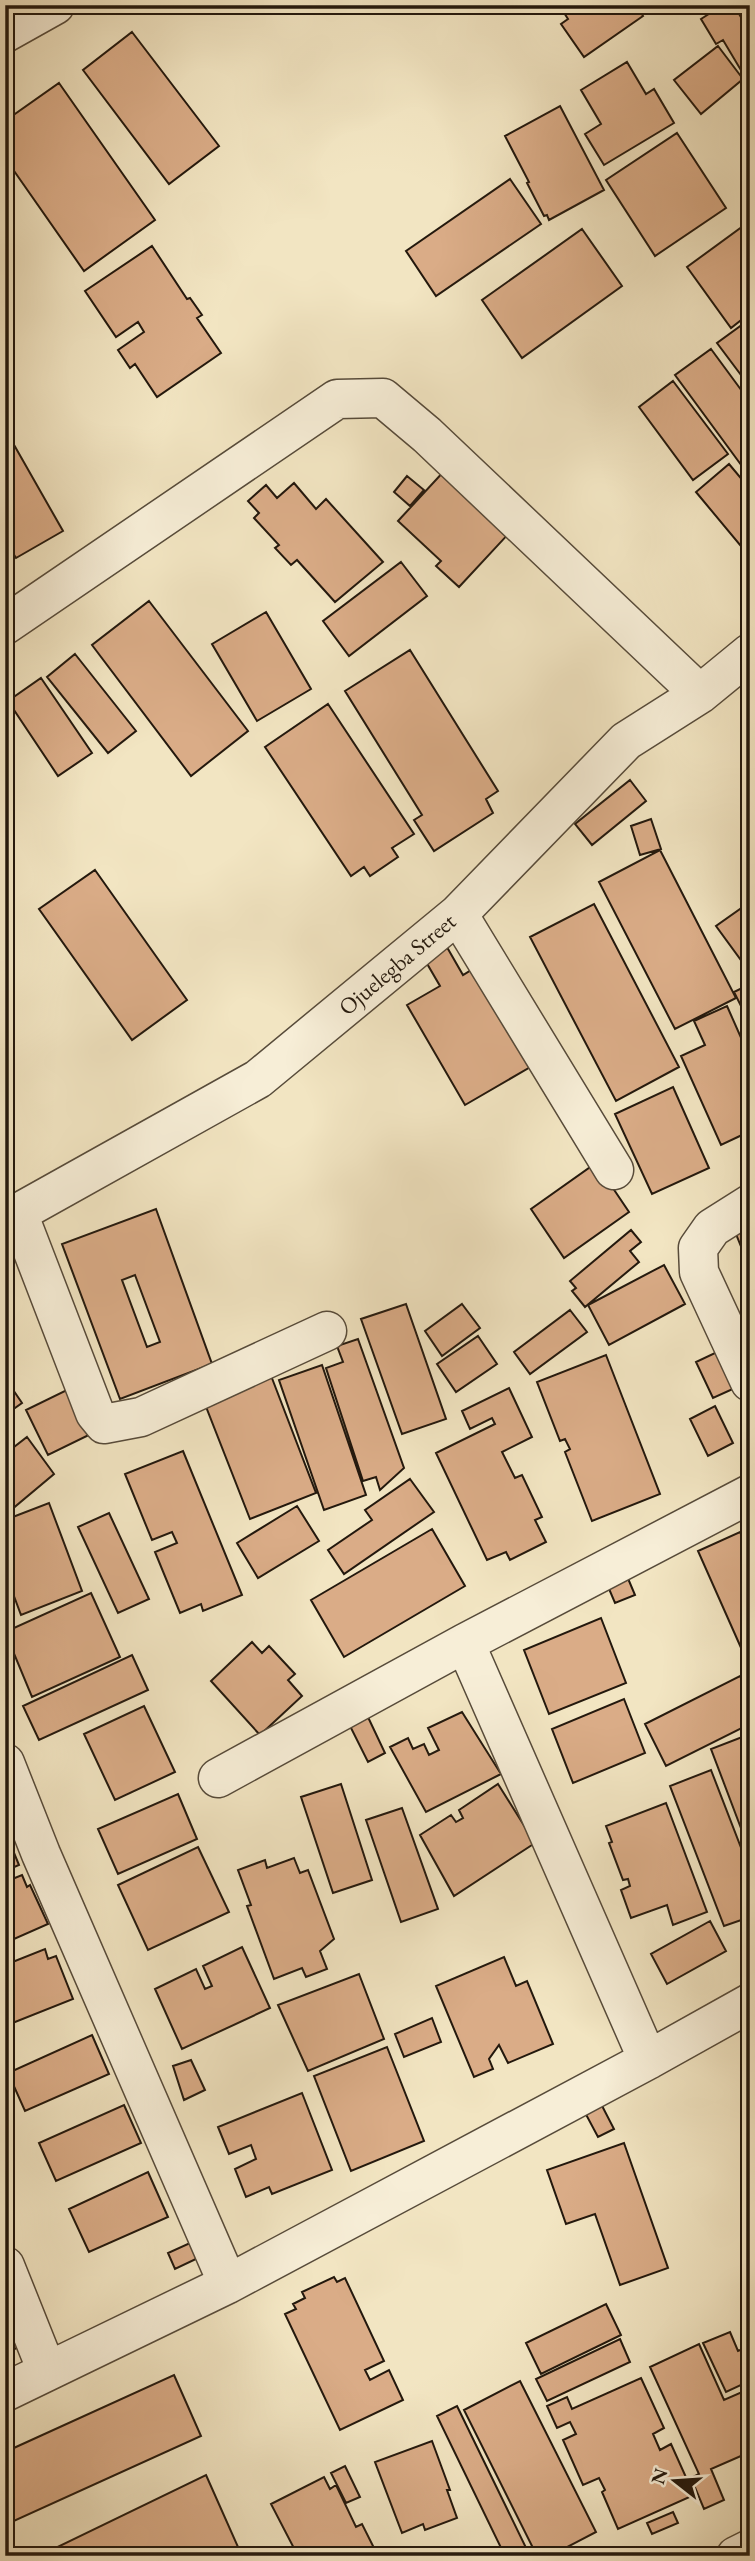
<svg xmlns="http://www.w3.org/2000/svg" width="755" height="2561" font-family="'EB Garamond',serif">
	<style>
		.building { fill: #daac87; stroke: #23180d; stroke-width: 2; fill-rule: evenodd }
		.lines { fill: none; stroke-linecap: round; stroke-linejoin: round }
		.minor-casing { stroke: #574b3a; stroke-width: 41 }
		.minor { stroke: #f7eed7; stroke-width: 38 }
		.labels { text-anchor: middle; stroke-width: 5; stroke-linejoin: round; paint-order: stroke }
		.street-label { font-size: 23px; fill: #23180d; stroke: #f7eed7 }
	</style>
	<rect width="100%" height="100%" fill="#f2e5c2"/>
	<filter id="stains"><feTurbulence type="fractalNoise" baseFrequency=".00286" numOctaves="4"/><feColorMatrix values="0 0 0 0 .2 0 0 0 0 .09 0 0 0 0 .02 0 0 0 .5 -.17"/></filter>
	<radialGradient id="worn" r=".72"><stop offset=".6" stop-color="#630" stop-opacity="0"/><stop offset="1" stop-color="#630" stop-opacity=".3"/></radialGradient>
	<!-- building -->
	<path class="building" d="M 559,5 L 636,5 L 643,16 L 584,57 L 561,24 L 568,19 Z
		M 723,5 L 734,5 L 750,33 L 750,74 L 745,77 L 723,40 L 716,44 L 701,19 Z
		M 132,32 L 219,146 L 169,184 L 83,70 Z
		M 718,46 L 743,79 L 701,114 L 674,80 Z
		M 627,62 L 646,94 L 654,89 L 674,123 L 604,165 L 585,134 L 601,124 L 581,90 Z
		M 59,83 L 155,220 L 84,271 L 5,158 L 5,121 Z
		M 560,106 L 604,190 L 549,220 L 547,215 L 544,216 L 527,183 L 529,182 L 505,136 Z
		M 677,133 L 726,208 L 655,256 L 606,180 Z
		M 510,179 L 541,224 L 436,296 L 406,251 Z
		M 750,221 L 750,313 L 731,328 L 687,267 Z
		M 582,229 L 622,286 L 522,358 L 482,300 Z
		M 152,246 L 187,299 L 190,298 L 202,315 L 197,318 L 221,353 L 157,397 L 135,364 L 130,368 L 118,350 L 144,332 L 138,322 L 116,337 L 85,291 Z
		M 750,319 L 750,387 L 717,343 Z
		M 711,349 L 750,402 L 750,477 L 675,375 Z
		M 673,381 L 728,454 L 693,480 L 639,407 Z
		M 5,429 L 63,531 L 16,558 L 5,540 Z
		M 729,464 L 750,489 L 750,557 L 696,492 Z
		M 446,469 L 512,530 L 459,587 L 436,566 L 441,561 L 398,521 Z
		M 407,476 L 424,490 L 410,506 L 394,492 Z
		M 294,483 L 316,509 L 326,499 L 383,562 L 335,602 L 297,560 L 291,565 L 275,548 L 279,545 L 254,518 L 259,513 L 248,501 L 266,485 L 277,498 Z
		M 401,562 L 427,596 L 349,656 L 323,621 Z
		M 149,601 L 248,731 L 191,776 L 92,645 Z
		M 266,612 L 311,689 L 257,721 L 212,644 Z
		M 410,650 L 498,791 L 486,799 L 493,813 L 434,851 L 414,820 L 422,815 L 345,691 Z
		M 75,654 L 136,731 L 108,753 L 47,677 Z
		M 41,678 L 92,753 L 58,776 L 8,701 Z
		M 328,704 L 414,834 L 392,848 L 398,857 L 370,876 L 364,867 L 351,876 L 265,747 Z
		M 630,780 L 646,801 L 592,845 L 575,824 Z
		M 651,819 L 661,849 L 640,855 L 631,826 Z
		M 660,850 L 736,998 L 675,1029 L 599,882 Z
		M 95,870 L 187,1000 L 132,1040 L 39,909 Z
		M 750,902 L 750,964 L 746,967 L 716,926 Z
		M 594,904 L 679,1067 L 616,1101 L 530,937 Z
		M 444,942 L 463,975 L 481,964 L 539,1062 L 465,1105 L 407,1005 L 440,986 L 422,955 Z
		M 750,984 L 750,1024 L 734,992 Z
		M 727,1006 L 750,1058 L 750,1138 L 744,1141 L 742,1135 L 721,1145 L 681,1056 L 705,1045 L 694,1021 Z
		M 673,1087 L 709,1168 L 652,1194 L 615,1114 Z
		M 596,1163 L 629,1212 L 564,1258 L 531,1209 Z
		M 156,1209 L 212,1364 L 120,1399 L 62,1244 ZM 135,1275 L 160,1342 L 147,1347 L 122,1280 Z
		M 750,1222 L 750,1269 L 734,1229 Z
		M 631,1230 L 641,1242 L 630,1251 L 639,1262 L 585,1307 L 572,1291 L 576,1288 L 570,1281 Z
		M 664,1265 L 685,1304 L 609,1345 L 588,1305 Z
		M 406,1304 L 446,1419 L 402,1434 L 361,1319 Z
		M 462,1304 L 480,1328 L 442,1356 L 425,1331 Z
		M 570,1310 L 587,1332 L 530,1374 L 514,1352 Z
		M 478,1336 L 497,1364 L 456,1392 L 437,1364 Z
		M 358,1339 L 404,1468 L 380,1490 L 376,1477 L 363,1481 L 326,1368 L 343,1362 L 337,1346 Z
		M 717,1352 L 735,1388 L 713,1398 L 696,1362 Z
		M 606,1355 L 660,1494 L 592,1521 L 565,1452 L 570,1449 L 565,1439 L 560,1441 L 537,1382 Z
		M 322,1365 L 366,1495 L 324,1510 L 279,1380 Z
		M 270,1373 L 316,1493 L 250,1519 L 203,1399 Z
		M 5,1378 L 22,1403 L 5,1415 Z
		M 75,1386 L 97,1431 L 48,1455 L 26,1410 Z
		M 509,1388 L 532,1437 L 502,1452 L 515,1478 L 522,1475 L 542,1517 L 535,1520 L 546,1542 L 510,1560 L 506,1552 L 487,1560 L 436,1453 L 495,1424 L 492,1418 L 470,1429 L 462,1411 Z
		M 715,1406 L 733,1443 L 708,1456 L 690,1419 Z
		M 27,1437 L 54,1474 L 5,1515 L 5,1454 Z
		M 183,1451 L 242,1595 L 203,1611 L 201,1604 L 180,1613 L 155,1552 L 177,1543 L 172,1532 L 152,1540 L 125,1474 Z
		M 410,1479 L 434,1512 L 344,1574 L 328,1550 L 372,1520 L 365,1510 Z
		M 49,1503 L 82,1591 L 21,1615 L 5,1572 L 5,1520 Z
		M 297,1506 L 319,1541 L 258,1578 L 237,1543 Z
		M 109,1513 L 149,1599 L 118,1613 L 78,1527 Z
		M 432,1529 L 465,1586 L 344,1657 L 311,1600 Z
		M 740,1532 L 750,1553 L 750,1658 L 746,1659 L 698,1551 Z
		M 624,1569 L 635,1595 L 615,1603 L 604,1577 Z
		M 91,1593 L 120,1657 L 32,1697 L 5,1632 Z
		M 601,1618 L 626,1683 L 549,1714 L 524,1650 Z
		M 252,1642 L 262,1653 L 269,1646 L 295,1674 L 288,1680 L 302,1696 L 260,1735 L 211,1681 Z
		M 132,1655 L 148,1690 L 39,1740 L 23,1706 Z
		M 740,1676 L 750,1695 L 750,1724 L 666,1766 L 645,1724 Z
		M 624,1699 L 645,1753 L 573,1783 L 552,1729 Z
		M 144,1706 L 175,1772 L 115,1800 L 84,1734 Z
		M 462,1712 L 501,1774 L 426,1812 L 390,1747 L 408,1738 L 413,1749 L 424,1744 L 429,1755 L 439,1750 L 428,1728 Z
		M 367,1715 L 385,1753 L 368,1762 L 349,1724 Z
		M 750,1734 L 750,1852 L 711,1749 Z
		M 711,1770 L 750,1871 L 750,1917 L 724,1926 L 670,1786 Z
		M 341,1784 L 372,1880 L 333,1893 L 301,1797 Z
		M 498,1784 L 535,1843 L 454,1896 L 420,1835 L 451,1815 L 456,1822 L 463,1818 L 459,1810 Z
		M 178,1794 L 197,1839 L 118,1874 L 98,1829 Z
		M 666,1803 L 707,1912 L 673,1925 L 667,1905 L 631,1918 L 621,1890 L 630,1886 L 628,1879 L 623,1880 L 609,1843 L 612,1842 L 606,1826 Z
		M 402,1808 L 438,1909 L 401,1922 L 366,1820 Z
		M 5,1831 L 19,1865 L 5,1871 Z
		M 198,1847 L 229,1912 L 148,1950 L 118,1885 Z
		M 294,1858 L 300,1873 L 308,1870 L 334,1939 L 320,1951 L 327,1969 L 306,1977 L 302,1968 L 274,1979 L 247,1906 L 251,1905 L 238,1870 L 265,1860 L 267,1868 Z
		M 22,1875 L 27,1887 L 30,1885 L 48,1924 L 5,1943 L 5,1882 Z
		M 710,1921 L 726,1951 L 667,1984 L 651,1954 Z
		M 242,1947 L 270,2008 L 182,2049 L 155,1989 L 196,1969 L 205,1989 L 212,1986 L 203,1966 Z
		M 45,1949 L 48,1959 L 56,1956 L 73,1999 L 5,2026 L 5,1965 Z
		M 504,1957 L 516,1986 L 527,1981 L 553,2044 L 508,2063 L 499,2045 L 489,2059 L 493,2069 L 474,2077 L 436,1986 Z
		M 359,1974 L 384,2039 L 308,2071 L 278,2005 Z
		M 432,2018 L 441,2042 L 404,2057 L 395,2034 Z
		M 92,2035 L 109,2074 L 25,2111 L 8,2073 Z
		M 387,2047 L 424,2141 L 351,2171 L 314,2076 Z
		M 191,2060 L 205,2090 L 184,2100 L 173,2066 Z
		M 302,2093 L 332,2170 L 272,2194 L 269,2187 L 246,2197 L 235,2169 L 256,2159 L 251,2145 L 229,2154 L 218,2127 Z
		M 598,2098 L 614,2129 L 598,2137 L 582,2107 Z
		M 124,2105 L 141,2143 L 56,2181 L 39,2143 Z
		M 624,2143 L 668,2268 L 620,2285 L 595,2214 L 566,2224 L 547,2170 Z
		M 148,2172 L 168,2217 L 89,2252 L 69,2209 Z
		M 190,2243 L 198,2258 L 175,2269 L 168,2253 Z
		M 334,2277 L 337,2282 L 345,2278 L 384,2361 L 365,2370 L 370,2380 L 389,2370 L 403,2400 L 340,2430 L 285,2314 L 296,2309 L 293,2304 L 305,2298 L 302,2292 Z
		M 606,2304 L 621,2335 L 541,2374 L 526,2343 Z
		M 17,2315 L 29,2343 L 5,2353 L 5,2320 Z
		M 730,2332 L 738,2351 L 750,2346 L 750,2393 L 745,2383 L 726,2392 L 703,2343 Z
		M 620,2339 L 630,2362 L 547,2401 L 536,2379 Z
		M 699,2344 L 724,2400 L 742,2392 L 750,2408 L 750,2452 L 711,2469 L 724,2500 L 704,2509 L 691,2478 L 699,2474 L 650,2367 Z
		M 174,2375 L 201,2436 L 5,2525 L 5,2452 Z
		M 641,2378 L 664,2428 L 653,2434 L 660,2450 L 671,2444 L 694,2495 L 618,2529 L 602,2492 L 605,2490 L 599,2478 L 583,2485 L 563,2440 L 576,2434 L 570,2422 L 557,2428 L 547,2406 L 567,2397 L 572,2409 Z
		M 520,2381 L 596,2532 L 550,2556 L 537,2556 L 464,2410 Z
		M 457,2406 L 530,2556 L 505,2556 L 437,2416 Z
		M 432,2441 L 450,2490 L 447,2490 L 457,2518 L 425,2530 L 423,2524 L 402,2533 L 375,2462 Z
		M 345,2466 L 360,2497 L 346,2503 L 331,2473 Z
		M 206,2475 L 242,2556 L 39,2556 Z
		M 324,2477 L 330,2489 L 336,2485 L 356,2527 L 362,2524 L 378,2556 L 298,2556 L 271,2504 Z
		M 673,2512 L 678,2523 L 652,2534 L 647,2523 Z"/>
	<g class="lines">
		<defs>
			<path id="minor" d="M 5,33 L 55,5
				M 5,625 L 337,399 L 383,398 L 427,435 L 700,694
				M 458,914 L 614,1170
				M 750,1204 L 712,1228 L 698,1248 L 699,1272 L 750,1382
				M 18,1213 L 95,1413 L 104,1424 L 141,1417 L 327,1331
				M 5,1223 L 18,1213 L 258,1079 L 458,914 L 626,741 L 700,694 L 750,653
				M 465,1643 L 648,2060
				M 5,1763 L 41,1854 L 228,2284 L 648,2060 L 750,2003
				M 218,1778 L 465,1643 L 750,1494
				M 5,2266 L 47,2371
				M 5,2392 L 228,2284
				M 736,2556 L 750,2549"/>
		</defs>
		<!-- minor casing -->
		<use href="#minor" class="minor-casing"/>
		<!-- minor -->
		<use href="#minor" class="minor"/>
	</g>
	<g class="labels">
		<!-- street labels -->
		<g class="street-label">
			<text transform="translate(397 964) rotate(-40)" y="8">Ojuelegba Street</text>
		</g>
	</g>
	<!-- margin -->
	<rect width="755" height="2561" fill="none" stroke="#f2e5c2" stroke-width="28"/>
	<rect x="7" y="7" width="741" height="2547" fill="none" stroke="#23180d" stroke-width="3.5"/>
	<rect x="14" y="14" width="727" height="2533" fill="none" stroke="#23180d" stroke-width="2"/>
	<!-- north arrow -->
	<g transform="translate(675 2481) rotate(287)" stroke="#f7eed7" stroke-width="5" paint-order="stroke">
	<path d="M0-5L12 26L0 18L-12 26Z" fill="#23180d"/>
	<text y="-10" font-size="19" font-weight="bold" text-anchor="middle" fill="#23180d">N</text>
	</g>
	<rect width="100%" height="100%" filter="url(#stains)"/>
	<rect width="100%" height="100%" fill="url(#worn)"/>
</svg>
